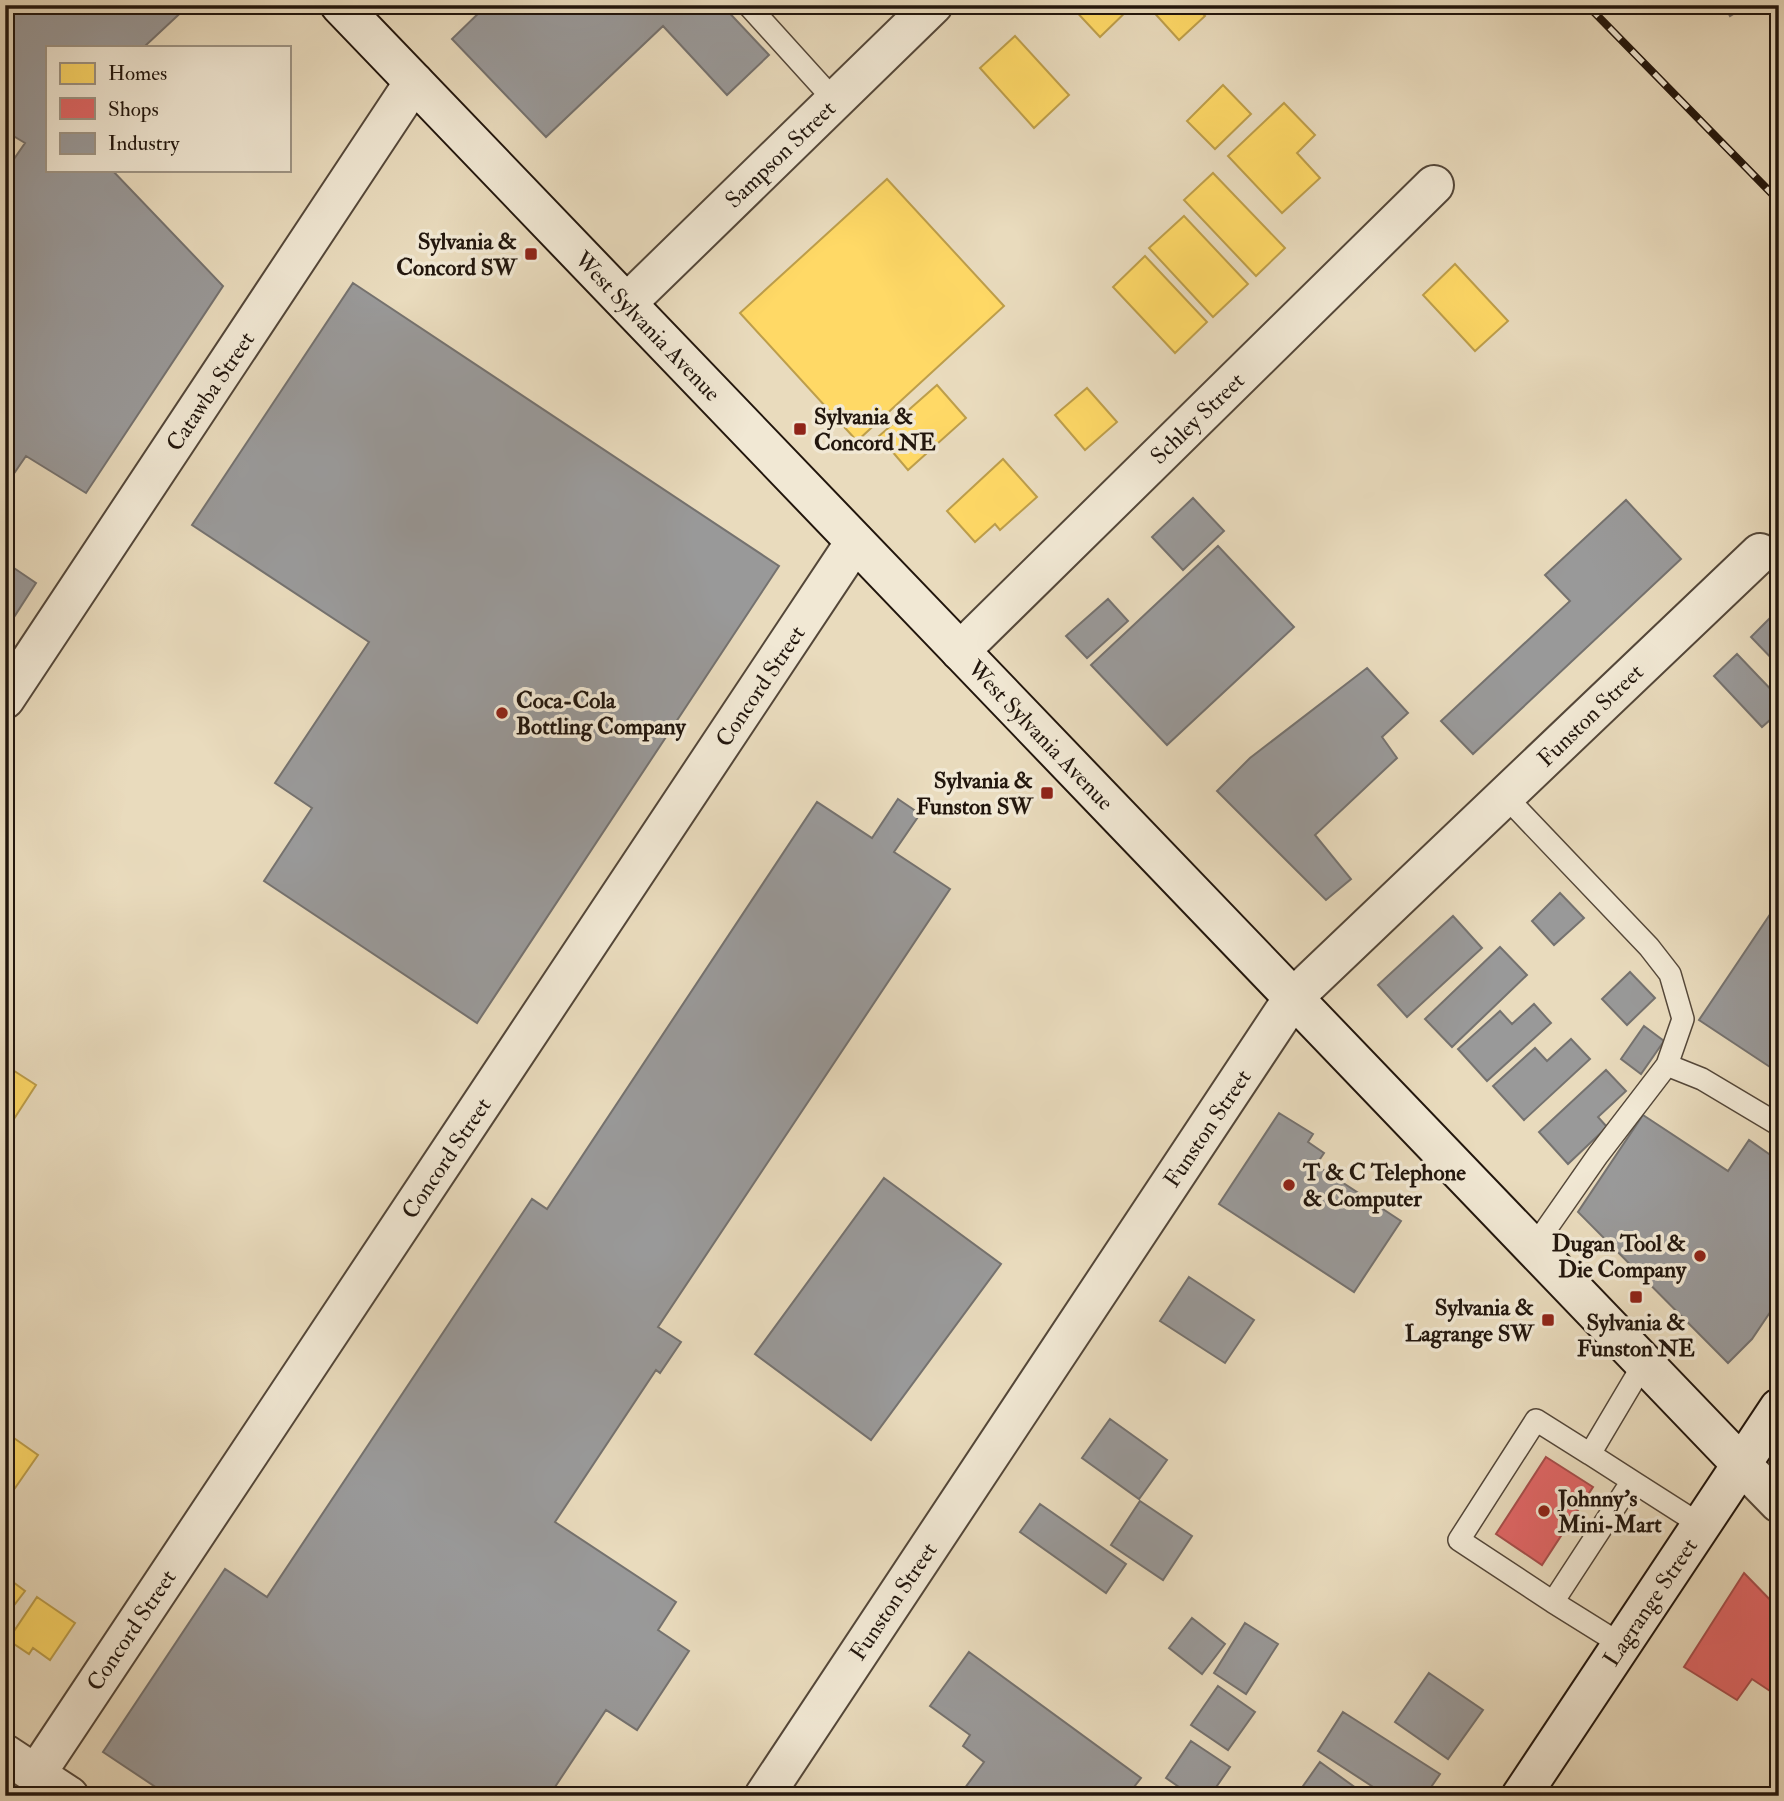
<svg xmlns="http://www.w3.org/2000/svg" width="1784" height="1801" font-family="'IM FELL Double Pica',serif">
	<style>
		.homes { fill: #ffd966; stroke: #bd9e4b; stroke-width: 2 }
		.shops { fill: #e06666; stroke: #a74e4b; stroke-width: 2 }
		.industry { fill: #999; stroke: #75726f; stroke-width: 2 }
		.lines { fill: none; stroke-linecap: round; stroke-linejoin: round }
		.lane-casing { stroke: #544739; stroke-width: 24 }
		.street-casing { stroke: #544739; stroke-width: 42 }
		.secondary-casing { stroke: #22160d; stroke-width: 42 }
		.lane { stroke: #f1e8d4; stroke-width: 21 }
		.street { stroke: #f1e8d4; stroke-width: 38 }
		.secondary { stroke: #f1e8d4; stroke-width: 38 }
		.rail-casing { stroke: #22160d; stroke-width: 8 }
		.rail { stroke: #f1e8d4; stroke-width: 5; stroke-dasharray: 16; stroke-linecap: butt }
		.poi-dot { fill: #8f2418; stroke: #f1e8d4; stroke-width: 2.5 }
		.labels { text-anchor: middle; stroke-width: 7; stroke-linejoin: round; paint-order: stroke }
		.street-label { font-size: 23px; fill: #22160d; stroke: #f1e8d4 }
		.poi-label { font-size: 23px; font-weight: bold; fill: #22160d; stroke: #f1e8d4; text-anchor: end }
	</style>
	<rect width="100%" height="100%" fill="#e9dbbd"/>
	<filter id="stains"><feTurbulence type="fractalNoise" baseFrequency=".00286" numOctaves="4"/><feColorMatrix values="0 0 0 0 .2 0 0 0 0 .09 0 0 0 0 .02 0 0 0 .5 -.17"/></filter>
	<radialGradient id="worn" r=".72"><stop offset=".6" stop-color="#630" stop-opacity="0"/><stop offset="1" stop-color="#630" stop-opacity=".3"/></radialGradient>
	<!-- homes -->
	<path class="homes" d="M 1070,5 L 1133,5 L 1100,37 Z
		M 1151,5 L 1195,5 L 1205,16 L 1179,40 L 1149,7 Z
		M 1015,36 L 1069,95 L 1034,128 L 980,68 Z
		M 1223,85 L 1251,114 L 1215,149 L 1187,121 Z
		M 1284,103 L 1315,135 L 1297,153 L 1320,178 L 1282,213 L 1228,156 Z
		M 1213,173 L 1285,248 L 1256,276 L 1184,200 Z
		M 887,179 L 1004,306 L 857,441 L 740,313 Z
		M 1184,216 L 1248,284 L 1213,317 L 1149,248 Z
		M 1145,256 L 1207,322 L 1175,353 L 1113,287 Z
		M 1455,264 L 1508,321 L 1475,351 L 1423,295 Z
		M 937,385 L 966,418 L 908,470 L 879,436 Z
		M 1087,388 L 1117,422 L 1085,450 L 1055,415 Z
		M 1003,459 L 1037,497 L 1000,530 L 995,524 L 975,542 L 947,511 Z
		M 5,1065 L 36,1085 L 12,1122 L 5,1118 Z
		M 11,1436 L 38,1455 L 13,1491 L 5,1486 L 5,1444 Z
		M 5,1576 L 25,1591 L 5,1617 Z
		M 37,1597 L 75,1623 L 50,1660 L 33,1648 L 29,1654 L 8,1640 Z"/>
	<!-- shops -->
	<path class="shops" d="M 1546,1457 L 1593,1487 L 1542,1565 L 1496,1534 Z
		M 1744,1573 L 1779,1609 L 1779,1697 L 1752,1679 L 1737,1700 L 1684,1667 Z"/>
	<!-- industry -->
	<path class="industry" d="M 5,5 L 189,5 L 144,47 L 47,47 L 47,170 L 112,170 L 223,286 L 86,493 L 26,456 L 13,475 L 5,470 L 5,172 L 25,143 L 5,131 Z
		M 487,5 L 722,5 L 769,55 L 727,95 L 663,26 L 546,137 L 452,39 Z
		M 1724,5 L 1748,5 L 1730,16 Z
		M 353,283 L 779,566 L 477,1023 L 264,881 L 312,808 L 275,783 L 369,642 L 192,525 Z
		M 1193,498 L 1224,531 L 1183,570 L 1152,537 Z
		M 1626,500 L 1681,559 L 1473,754 L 1441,721 L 1570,601 L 1545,575 Z
		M 1218,546 L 1294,627 L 1167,745 L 1091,665 Z
		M 5,562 L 36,583 L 5,631 Z
		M 1108,599 L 1128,621 L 1087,658 L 1066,636 Z
		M 1777,611 L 1779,613 L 1779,666 L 1751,637 Z
		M 1737,654 L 1779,698 L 1779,712 L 1762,727 L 1714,676 Z
		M 1367,668 L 1408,713 L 1382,737 L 1397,758 L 1315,835 L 1351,879 L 1326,900 L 1217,791 L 1250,758 Z
		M 898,799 L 920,814 L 894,852 L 950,889 L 658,1327 L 681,1342 L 660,1373 L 656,1370 L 555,1522 L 676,1602 L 658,1630 L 689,1651 L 637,1730 L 606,1710 L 549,1796 L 169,1796 L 103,1752 L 225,1569 L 267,1597 L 532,1199 L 547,1209 L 817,802 L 872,838 Z
		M 1560,893 L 1584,918 L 1554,945 L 1532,921 Z
		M 1779,901 L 1779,1073 L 1699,1020 Z
		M 1453,916 L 1482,948 L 1407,1017 L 1378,985 Z
		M 1500,947 L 1527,975 L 1452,1047 L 1425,1019 Z
		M 1630,972 L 1655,998 L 1627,1025 L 1602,999 Z
		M 1534,1004 L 1551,1023 L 1487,1081 L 1458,1049 L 1500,1011 L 1512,1024 Z
		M 1644,1026 L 1664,1041 L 1641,1074 L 1621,1059 Z
		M 1571,1039 L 1590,1059 L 1524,1120 L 1493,1086 L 1535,1048 L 1547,1061 Z
		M 1606,1070 L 1626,1091 L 1598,1117 L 1607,1127 L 1568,1164 L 1539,1132 Z
		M 1279,1113 L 1313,1134 L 1308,1142 L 1324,1153 L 1316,1165 L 1401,1221 L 1354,1292 L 1219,1204 Z
		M 1643,1115 L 1728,1171 L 1749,1140 L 1779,1161 L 1779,1299 L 1752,1339 L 1728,1363 L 1578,1212 Z
		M 884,1178 L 1001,1264 L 871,1440 L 755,1354 Z
		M 1189,1277 L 1254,1320 L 1225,1363 L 1160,1321 Z
		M 1110,1419 L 1167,1460 L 1139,1499 L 1082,1458 Z
		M 1140,1501 L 1192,1536 L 1163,1580 L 1111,1545 Z
		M 1040,1504 L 1126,1564 L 1106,1593 L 1020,1532 Z
		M 1192,1618 L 1225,1644 L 1202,1674 L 1169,1648 Z
		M 1245,1623 L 1278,1644 L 1246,1694 L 1214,1673 Z
		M 969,1652 L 1141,1778 L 1127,1796 L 959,1796 L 984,1762 L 963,1746 L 970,1735 L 930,1706 Z
		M 1429,1673 L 1483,1710 L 1448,1759 L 1395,1722 Z
		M 1218,1686 L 1255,1712 L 1228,1750 L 1191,1725 Z
		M 1343,1712 L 1440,1774 L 1425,1796 L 1387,1796 L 1318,1751 Z
		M 1191,1741 L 1230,1767 L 1210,1796 L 1192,1796 L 1166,1778 Z
		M 1320,1762 L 1367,1796 L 1296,1796 Z"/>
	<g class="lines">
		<defs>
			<path id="lane" d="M 748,5 L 835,101
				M 1505,796 L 1649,947 L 1670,974 L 1683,1019 L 1667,1065
				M 1533,1248 L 1598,1155 L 1667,1065 L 1702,1079 L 1779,1125
				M 1632,1481 L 1590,1454 L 1644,1363
				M 1553,1602 L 1459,1540 L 1536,1420 L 1590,1454
				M 1622,1645 L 1553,1602 L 1632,1481 L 1701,1525"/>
			<path id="street" d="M 627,303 L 933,5
				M 960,651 L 1434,185
				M 5,699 L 414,82
				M 1742,1465 L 1779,1503
				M 5,1754 L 69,1796
				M 36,1774 L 855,542
				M 764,1796 L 1293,998 L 1760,553"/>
			<path id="secondary" d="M 340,5 L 1742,1465
				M 1521,1796 L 1779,1408"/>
		</defs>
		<!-- lane casing -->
		<use href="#lane" class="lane-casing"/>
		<!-- street casing -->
		<use href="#street" class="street-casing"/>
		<!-- secondary casing -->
		<use href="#secondary" class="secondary-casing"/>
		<!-- lane -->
		<use href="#lane" class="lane"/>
		<!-- street -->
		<use href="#street" class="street"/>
		<!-- secondary -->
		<use href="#secondary" class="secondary"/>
		<defs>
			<path id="rail" d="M 1587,5 L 1779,201"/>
		</defs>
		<!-- rail casing -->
		<use href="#rail" class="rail-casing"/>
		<!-- rail -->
		<use href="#rail" class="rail"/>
	</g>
	<!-- markers -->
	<g class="poi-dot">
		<rect x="524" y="247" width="14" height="14" rx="3.5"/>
		<rect x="793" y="422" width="14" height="14" rx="3.5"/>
		<circle cx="502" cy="713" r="7"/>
		<rect x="1040" y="786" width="14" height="14" rx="3.5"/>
		<circle cx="1289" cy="1185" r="7"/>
		<circle cx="1700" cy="1256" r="7"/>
		<rect x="1629" y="1290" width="14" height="14" rx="3.5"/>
		<rect x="1541" y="1313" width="14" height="14" rx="3.5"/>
		<circle cx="1544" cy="1511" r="7"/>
	</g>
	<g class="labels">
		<!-- street labels -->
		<g class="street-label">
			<text transform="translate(780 154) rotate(-44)" y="8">Sampson Street</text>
			<text transform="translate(648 326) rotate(46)" y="8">West Sylvania Avenue</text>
			<text transform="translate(210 391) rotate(-56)" y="8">Catawba Street</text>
			<text transform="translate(1197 418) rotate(-44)" y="8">Schley Street</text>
			<text transform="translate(760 686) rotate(-56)" y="8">Concord Street</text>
			<text transform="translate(1590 715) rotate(-44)" y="8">Funston Street</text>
			<text transform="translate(1041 735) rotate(46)" y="8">West Sylvania Avenue</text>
			<text transform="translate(1207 1128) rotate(-56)" y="8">Funston Street</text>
			<text transform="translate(446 1158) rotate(-56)" y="8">Concord Street</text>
			<text transform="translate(893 1601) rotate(-56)" y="8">Funston Street</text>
			<text transform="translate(1650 1602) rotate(-56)" y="8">Lagrange Street</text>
			<text transform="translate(131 1630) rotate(-56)" y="8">Concord Street</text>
		</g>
		<!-- poi labels -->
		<g class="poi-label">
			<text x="517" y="249">Sylvania &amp;<tspan x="517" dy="26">Concord SW</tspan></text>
			<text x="814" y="424" text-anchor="start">Sylvania &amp;<tspan x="814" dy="26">Concord NE</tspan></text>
			<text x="516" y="708" text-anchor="start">Coca-Cola<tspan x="516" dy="26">Bottling Company</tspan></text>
			<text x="1033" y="788">Sylvania &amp;<tspan x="1033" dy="26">Funston SW</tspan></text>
			<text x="1303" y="1180" text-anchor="start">T &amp; C Telephone<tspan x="1303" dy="26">&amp; Computer</tspan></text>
			<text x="1686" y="1251">Dugan Tool &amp;<tspan x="1686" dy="26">Die Company</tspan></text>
			<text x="1534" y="1315">Sylvania &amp;<tspan x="1534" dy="26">Lagrange SW</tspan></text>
			<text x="1636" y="1330" text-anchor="middle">Sylvania &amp;<tspan x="1636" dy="26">Funston NE</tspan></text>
			<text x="1558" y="1506" text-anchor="start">Johnny's<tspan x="1558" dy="26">Mini-Mart</tspan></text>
		</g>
	</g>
	<!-- margin -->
	<rect width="1784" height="1801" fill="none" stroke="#e9dbbd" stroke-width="28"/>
	<rect x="7" y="7" width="1770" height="1787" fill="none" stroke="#22160d" stroke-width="3.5"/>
	<rect x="14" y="14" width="1756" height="1773" fill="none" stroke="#22160d" stroke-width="2"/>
	<!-- legend -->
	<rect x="46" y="46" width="245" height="126" fill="#f1e8d4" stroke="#9e9484" stroke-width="2"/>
	<rect x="60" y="63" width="35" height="21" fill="#ffd966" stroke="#9e9484" stroke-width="2"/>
	<text x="108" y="80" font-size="21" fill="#22160d">Homes</text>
	<rect x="60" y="98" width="35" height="21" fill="#e06666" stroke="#9e9484" stroke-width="2"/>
	<text x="108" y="116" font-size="21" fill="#22160d">Shops</text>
	<rect x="60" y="133" width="35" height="21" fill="#999999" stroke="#9e9484" stroke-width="2"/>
	<text x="108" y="150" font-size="21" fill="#22160d">Industry</text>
	<rect width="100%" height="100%" filter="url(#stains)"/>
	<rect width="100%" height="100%" fill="url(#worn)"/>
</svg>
